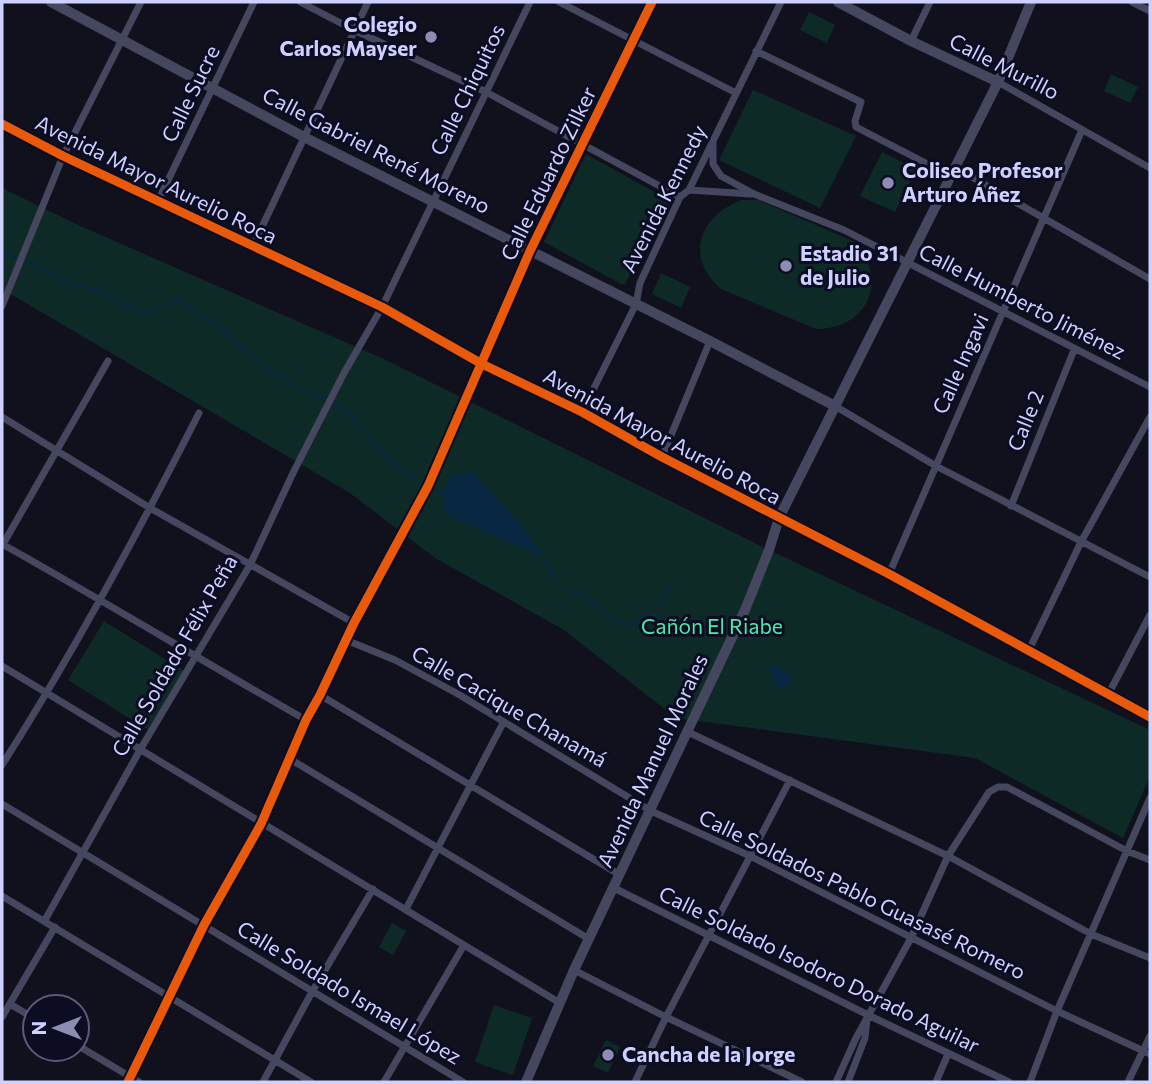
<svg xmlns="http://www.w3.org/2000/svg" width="1152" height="1084" font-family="Commissioner,sans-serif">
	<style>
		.green { fill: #0e2a27 }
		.water { fill: #082743 }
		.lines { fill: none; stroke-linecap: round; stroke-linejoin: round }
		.stream { stroke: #082743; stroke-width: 2 }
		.minor { stroke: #45475f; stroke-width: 7 }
		.tertiary { stroke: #45475f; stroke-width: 10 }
		.cycleway-casing { stroke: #0c0c23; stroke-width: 13 }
		.cycleway { stroke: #e8590c; stroke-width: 9 }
		.poi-dot { fill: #8c8db0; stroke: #0c0c23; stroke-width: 2.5 }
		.labels { text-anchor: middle; stroke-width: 6; stroke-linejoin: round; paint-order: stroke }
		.poi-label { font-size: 21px; font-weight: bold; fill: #ced0ff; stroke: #0c0c23; text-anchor: start }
		.street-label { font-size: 21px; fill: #ced0ff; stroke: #0c0c23 }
		.park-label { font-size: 21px; fill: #4feaaa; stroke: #0c0c23 }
	</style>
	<rect width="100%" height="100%" fill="#11111e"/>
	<!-- green -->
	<path class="green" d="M 809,12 L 835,25 L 827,43 L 800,30 Z
		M 1111,74 L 1138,87 L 1130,103 L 1104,91 Z
		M 753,90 L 856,136 L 820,208 L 719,160 Z
		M 882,152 L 916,169 L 895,212 L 860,196 Z
		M 586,154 L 667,199 L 667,203 L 625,284 L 621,284 L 544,242 Z
		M 2,188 L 78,225 L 386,360 L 769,550 L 1150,730 L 1150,776 L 1123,838 L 975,758 L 676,718 L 564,630 L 435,558 L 350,493 L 2,289 Z
		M 742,200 L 758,200 L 853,241 C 890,278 869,329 816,329 L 721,289 C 684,258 699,215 742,200 Z
		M 661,273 L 690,287 L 681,308 L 652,294 Z
		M 104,621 L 184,671 L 148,730 L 68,680 Z
		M 392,923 L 406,931 L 393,955 L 379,947 Z
		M 494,1005 L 532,1018 L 513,1075 L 475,1062 Z
		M 606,1040 L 620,1047 L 608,1073 L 593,1066 Z"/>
	<!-- water -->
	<path class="water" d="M 471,472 L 522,526 L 544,557 L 445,514 L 442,494 L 453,475 Z
		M 775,665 L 792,677 L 785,688 L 775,685 L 771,666 Z"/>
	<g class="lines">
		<!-- stream -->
		<path class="stream" d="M 2,252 L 19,259
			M 24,261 L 65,281 L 100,291 L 143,314 L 178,301 L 223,330 L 261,364 L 298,388 L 326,400
			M 331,403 L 344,408 L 397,466 L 426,485
			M 431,488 L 442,494
			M 544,557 L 560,587 L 589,598 L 614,621 L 632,625 L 635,619 L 640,622 L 647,612 L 650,615 L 662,615 L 661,606 L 673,582"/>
		<!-- minor -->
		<path class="minor" d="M 300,2 L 354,30 L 486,92 L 680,197
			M 559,2 L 736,93
			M 1132,2 L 1150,11
			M 911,41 L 930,2
			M 756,51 L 861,102 L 855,121 L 856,127 L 945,173 L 963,172 L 1150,279
			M 998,82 L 1150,168
			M 2,124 L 63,156 L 382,307 L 482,364 L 582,412 L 662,457 L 889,574 L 1150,717
			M 713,141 L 713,164 L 721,176 L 754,194 L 844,230 L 1150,387
			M 689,190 L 751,194
			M 158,201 L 254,2
			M 253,246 L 368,2
			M 2,306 L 63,156 L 141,2
			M 835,406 L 936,466 L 1150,577
			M 582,412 L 636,304 L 640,283 L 680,197 L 689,190 L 781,2
			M 2,417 L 150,508 L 354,623
			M 662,457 L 710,341
			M 1011,506 L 1074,350
			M 2,544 C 104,601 204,662 306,720
			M 2,546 L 108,361
			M 889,574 L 1082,130
			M 346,640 L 395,660 L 458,694 L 651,811 L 750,856 L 1057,1011 L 1150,1054
			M 1029,650 L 1081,542 L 1150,417
			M 2,666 L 560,1003
			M 1109,693 L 1150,615
			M 320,695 L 620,875
			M 686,731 L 948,856 L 1091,934 L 1150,958
			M 290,759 L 589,939
			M 2,765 C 74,652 138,533 199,413
			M 2,804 L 463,1082
			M 614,888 L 868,1015 L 1009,1082
			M 2,896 L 311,1082
			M 406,909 L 503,723
			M 45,920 L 140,750 L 250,565 L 294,471 L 344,373 L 382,307 L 530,2
			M 574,970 L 666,1017 L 802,1082
			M 10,1004 L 35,1019
			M 2,1017 L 55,927
			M 77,1045 L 139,1082
			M 128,1082 L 204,925 L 261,824 L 306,720 L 320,695 L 354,623 L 428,486 L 530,251
			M 263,1082 L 312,992 L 373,889
			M 384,1082 L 464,945
			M 635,1082 L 666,1017 L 790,780
			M 836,1082 L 856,1038 L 911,938 L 948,856 L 989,792 L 998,787 L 1007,787 L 1127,851 L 1150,860
			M 848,1082 L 865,1038 L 867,1019
			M 936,1082 L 948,1054
			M 1030,1082 L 1057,1011 L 1150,798
			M 1128,1082 L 1150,1036"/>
		<!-- tertiary -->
		<path class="tertiary" d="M 51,2 L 304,137 L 710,341 L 835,406
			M 838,2 L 911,41 L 998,82
			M 530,251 L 652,2
			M 526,1082 L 574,970 L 745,610 L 769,550 L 779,518 L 998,82 L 1031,2"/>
		<defs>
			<path id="cycleway" d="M 2,124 L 63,156 L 382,307 L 482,364 L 582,412 L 662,457 L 889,574 L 1150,717
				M 128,1082 L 204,925 L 261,824 L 306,720 L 320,695 L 354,623 L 428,486 L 530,251 L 652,2"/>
		</defs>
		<!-- cycleway casing -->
		<use href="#cycleway" class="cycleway-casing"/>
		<!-- cycleway -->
		<use href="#cycleway" class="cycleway"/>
	</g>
	<!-- markers -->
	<g class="poi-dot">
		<circle cx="431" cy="37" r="7"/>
		<circle cx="888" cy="183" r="7"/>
		<circle cx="786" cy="266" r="7"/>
		<circle cx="608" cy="1055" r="7"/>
	</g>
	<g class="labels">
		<!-- poi labels -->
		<g class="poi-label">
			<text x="417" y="32" text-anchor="end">Colegio<tspan x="417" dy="24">Carlos Mayser</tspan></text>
			<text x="902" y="178">Coliseo Profesor<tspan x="902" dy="24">Arturo Áñez</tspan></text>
			<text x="800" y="261">Estadio 31<tspan x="800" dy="24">de Julio</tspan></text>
			<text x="622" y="1062">Cancha de la Jorge</text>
		</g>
		<!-- street labels -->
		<g class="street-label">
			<text transform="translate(1004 67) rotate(27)" y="7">Calle Murillo</text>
			<text transform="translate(468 90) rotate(-64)" y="7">Calle Chiquitos</text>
			<text transform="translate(191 94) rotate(-64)" y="7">Calle Sucre</text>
			<text transform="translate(376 151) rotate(27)" y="7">Calle Gabriel René Moreno</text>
			<text transform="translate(549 174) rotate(-64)" y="7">Calle Eduardo Zilker</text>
			<text transform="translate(156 180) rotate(26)" y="7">Avenida Mayor Aurelio Roca</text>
			<text transform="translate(664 199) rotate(-63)" y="7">Avenida Kennedy</text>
			<text transform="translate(1022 302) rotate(27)" y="7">Calle Humberto Jiménez</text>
			<text transform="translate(961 364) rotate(-66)" y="7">Calle Ingavi</text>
			<text transform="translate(1026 421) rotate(-68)" y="7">Calle 2</text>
			<text transform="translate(662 437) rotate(28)" y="7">Avenida Mayor Aurelio Roca</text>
			<text transform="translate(175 656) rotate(-60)" y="7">Calle Soldado Félix Peña</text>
			<text transform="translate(509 707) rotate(30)" y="7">Calle Cacique Chanamá</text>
			<text transform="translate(653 761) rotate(-65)" y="7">Avenida Manuel Morales</text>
			<text transform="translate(862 895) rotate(26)" y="7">Calle Soldados Pablo Guasasé Romero</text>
			<text transform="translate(819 970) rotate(26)" y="7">Calle Soldado Isodoro Dorado Aguilar</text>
			<text transform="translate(349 993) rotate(31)" y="7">Calle Soldado Ismael López</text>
		</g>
		<!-- park labels -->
		<g class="park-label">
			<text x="712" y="634">Cañón El Riabe</text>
		</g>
	</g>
	<!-- border -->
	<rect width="1152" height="1084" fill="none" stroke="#ced0ff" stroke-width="7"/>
	<!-- north arrow -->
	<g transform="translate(56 1028) rotate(270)"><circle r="33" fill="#0c0c23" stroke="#5a5a7b" stroke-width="2"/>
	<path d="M0-5L12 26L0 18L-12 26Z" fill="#8c8db0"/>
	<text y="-10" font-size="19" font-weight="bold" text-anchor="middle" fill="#ced0ff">N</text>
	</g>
</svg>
